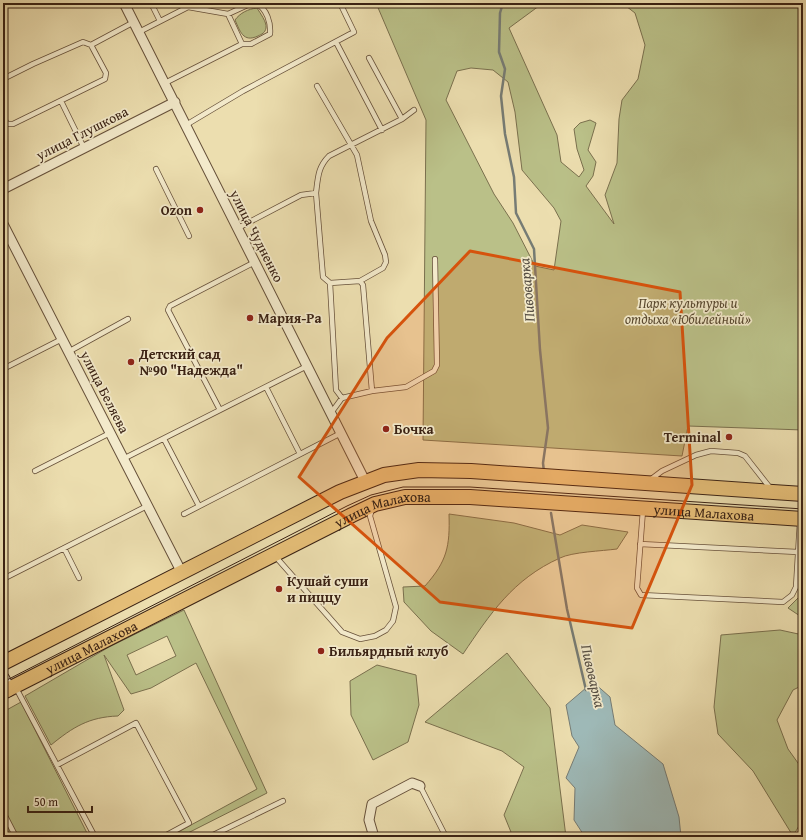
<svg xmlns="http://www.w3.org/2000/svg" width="806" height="840" font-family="'Gentium Book Plus',serif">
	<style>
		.green { fill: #bac088; stroke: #7a704e; fill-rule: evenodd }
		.water { fill: #9eb9b7; stroke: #767c75 }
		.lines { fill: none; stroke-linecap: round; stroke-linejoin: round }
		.stream { stroke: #767c75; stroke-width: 2.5 }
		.lane-casing { stroke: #66503a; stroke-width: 6 }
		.street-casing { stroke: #66503a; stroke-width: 11 }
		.secondary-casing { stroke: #392113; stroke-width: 15 }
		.primary-casing { stroke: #392113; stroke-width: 16 }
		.lane { stroke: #f3eacb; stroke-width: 4.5 }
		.street { stroke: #f3eacb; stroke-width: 9 }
		.secondary { stroke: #f3eacb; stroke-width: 13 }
		.primary { stroke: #e6bf78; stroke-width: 14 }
		.tram { stroke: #392113; stroke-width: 1 }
		.marked { fill: #d6530d; fill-opacity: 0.2; stroke: #d6530d; stroke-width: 3; stroke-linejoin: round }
		.poi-dot { fill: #8f2418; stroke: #f3eacb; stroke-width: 1.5 }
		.labels { text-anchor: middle; stroke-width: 3.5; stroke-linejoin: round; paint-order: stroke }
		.street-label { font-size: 14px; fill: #392113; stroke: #f3eacb }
		.poi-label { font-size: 14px; font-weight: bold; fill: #392113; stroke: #f3eacb; text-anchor: start }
		.park-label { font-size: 14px; font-style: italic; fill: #594930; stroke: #f3eacb }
		.water-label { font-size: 15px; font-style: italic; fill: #574f44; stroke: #f3eacb }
	</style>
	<rect width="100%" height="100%" fill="#ecdeaf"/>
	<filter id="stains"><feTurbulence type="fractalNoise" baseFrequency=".005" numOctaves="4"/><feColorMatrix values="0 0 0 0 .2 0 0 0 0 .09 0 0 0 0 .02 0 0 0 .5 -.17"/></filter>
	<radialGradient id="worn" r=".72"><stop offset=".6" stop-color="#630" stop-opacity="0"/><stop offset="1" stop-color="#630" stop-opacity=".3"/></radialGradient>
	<!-- green -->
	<path class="green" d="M 376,3 L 543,3 L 509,28 L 557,135 L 561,162 L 579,177 L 584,170 L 577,149 L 574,129 L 580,123 L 590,120 L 596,123 L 588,150 L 596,162 L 593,176 L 586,186 L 614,224 L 605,195 L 617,163 L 619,119 L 622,100 L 638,79 L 645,45 L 635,13 L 622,3 L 803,3 L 803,430 L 688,426 L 682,456 L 423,440 L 426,120 ZM 471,68 L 493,70 L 508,82 L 515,112 L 522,170 L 554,208 L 561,221 L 554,270 L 535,266 L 513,223 L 494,194 L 446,100 L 457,71 Z
		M 257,8 C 260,13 267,22 266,28 C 265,33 262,34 258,36 C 243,43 240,31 235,20 C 240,13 248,9 257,8 Z
		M 449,514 L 514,523 L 560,535 L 582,525 L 628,532 L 617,549 C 602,551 572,552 560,558 C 513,579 490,614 463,654 L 431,631 L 404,602 L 403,587 L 425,586 C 447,561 450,547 449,514 Z
		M 803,538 L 803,618 L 788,608 L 803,593 Z
		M 184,610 L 267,793 L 180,837 L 169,837 L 257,789 L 196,663 L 151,688 L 131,694 L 104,655 L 124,710 L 118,716 C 89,717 73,727 51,745 L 25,696 L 109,647 ZM 167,636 L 176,656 L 136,675 L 127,655 Z
		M 780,630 L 803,635 L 803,685 L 793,690 L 777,720 L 788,749 L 803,770 L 803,819 L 793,836 L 753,771 L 718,734 L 714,707 L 721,635 Z
		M 507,653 L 550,708 L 566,837 L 513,837 L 504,815 L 524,767 L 502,751 L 425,722 Z
		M 377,665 L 416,675 L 419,705 L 408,742 L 373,760 L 351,715 L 350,681 Z
		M 21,702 L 89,837 L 3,837 L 3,712 Z"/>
	<!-- water -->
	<path class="water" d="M 593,682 L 610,697 L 615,725 L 663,764 L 679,817 L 681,837 L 585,837 L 574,820 L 575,788 L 566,778 L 579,747 L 572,736 L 566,705 Z"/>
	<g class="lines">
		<!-- stream -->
		<path class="stream" d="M 503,3 L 500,13 L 499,52 L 505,69 L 501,96 L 505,134 L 514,177 L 516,213 L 534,249 L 540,350 L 548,428 L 543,463 L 544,472
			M 551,513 L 567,609 L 586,690"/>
		<defs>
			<path id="lane" d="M 151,3 L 160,21
				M 188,7 L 228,14 L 252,3
				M 228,14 L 242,44
				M 139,32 L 188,7 L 190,3
				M 336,42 L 382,130
				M 369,58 L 402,119
				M 3,79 L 33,64 L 83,42 L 91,45 L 134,22
				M 165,83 L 242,44 L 251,44 L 270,34 C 271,23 267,9 256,3
				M 317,86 L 357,155 L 371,221 L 385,255 L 386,262 L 383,268 L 360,281
				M 61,101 L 84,148
				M 3,116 L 7,124 L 13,124 L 105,79 L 106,73 L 91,45
				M 186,125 L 243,91 L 354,32 L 340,3
				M 156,169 L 189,236
				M 316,193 L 323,277 L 330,283 L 360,281 L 363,285 L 372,391
				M 238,228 L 301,195 L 316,193 C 318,177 318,167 329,156 L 402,119 L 414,110
				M 330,283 L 336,390 L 342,398
				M 68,352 L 128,319
				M 3,369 L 62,339
				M 266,387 L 300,454
				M 220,410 L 168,310 L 170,306 L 255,262
				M 331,413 L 342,398 L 372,391 L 406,387 L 434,371 L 437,365 L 435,259
				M 164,439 L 199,506
				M 123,459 L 307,366
				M 35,471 L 110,433
				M 650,480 L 662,471 L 696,455 L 711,451 L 738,453 L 745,456 L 771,489
				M 643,510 L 637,588 L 641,595 L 783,602 L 792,595 L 796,587 L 800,521
				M 184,514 L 341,433
				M 640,544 L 798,552
				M 64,548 L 79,578
				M 275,556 L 342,632 L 360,639 L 375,636 L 386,630 L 393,621 L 396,607 L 370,516 L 372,509
				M 3,579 L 147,506
				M 16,688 L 95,837
				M 57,765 L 136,723 L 189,823 L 163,837
				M 420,786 L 446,837
				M 3,812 L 16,837
				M 209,837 L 283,801"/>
			<path id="street" d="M 124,3 L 365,481
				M 3,189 L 175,102
				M 3,224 L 182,573
				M 374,837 L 369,820 L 372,804 L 412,783 L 420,786"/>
			<path id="secondary" d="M 3,679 L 8,690"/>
			<g id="primary">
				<path d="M 3,663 L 340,492 L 384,475 L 419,470 L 471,471 L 803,494"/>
				<path id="s1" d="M 3,692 L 352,515 L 375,504 L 405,497 L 470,497 L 803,519"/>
			</g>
		</defs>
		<!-- lane casing -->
		<use href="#lane" class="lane-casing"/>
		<!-- street casing -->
		<use href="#street" class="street-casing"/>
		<!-- secondary casing -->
		<use href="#secondary" class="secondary-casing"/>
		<!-- primary casing -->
		<use href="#primary" class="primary-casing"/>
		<!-- lane -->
		<use href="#lane" class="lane"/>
		<!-- street -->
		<use href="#street" class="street"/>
		<!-- secondary -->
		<use href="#secondary" class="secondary"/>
		<!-- primary -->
		<use href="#primary" class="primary"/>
		<!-- tram -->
		<path class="tram" d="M 3,682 L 347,506 L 371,495 L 403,487 L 470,487 L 803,509"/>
	</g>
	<!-- marked area -->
	<path class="marked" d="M 470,251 L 680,292 L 692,485 L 632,628 L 440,602 L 299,477 L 387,338 Z"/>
	<!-- markers -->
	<g class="poi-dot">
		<circle cx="200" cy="210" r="4"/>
		<circle cx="250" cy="318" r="4"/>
		<circle cx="131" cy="362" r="4"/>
		<circle cx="386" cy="429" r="4"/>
		<circle cx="729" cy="437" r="4"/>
		<circle cx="279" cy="589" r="4"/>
		<circle cx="321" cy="651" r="4"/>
	</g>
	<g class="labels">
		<!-- street labels -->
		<g class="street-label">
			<text transform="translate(82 133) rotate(-27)" y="5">улица Глушкова</text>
			<text transform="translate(257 236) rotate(63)" y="5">улица Чудненко</text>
			<text transform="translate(105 392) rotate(63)" y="5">улица Беляева</text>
			<text dy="5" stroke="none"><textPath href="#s1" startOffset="423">улица Малахова</textPath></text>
			<text dy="5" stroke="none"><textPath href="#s1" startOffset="747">улица Малахова</textPath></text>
			<text dy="5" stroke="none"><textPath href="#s1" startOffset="99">улица Малахова</textPath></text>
		</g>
		<!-- poi labels -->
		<g class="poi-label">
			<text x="192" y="215" text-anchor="end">Ozon</text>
			<text x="258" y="323">Мария-Ра</text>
			<text x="139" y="359">Детский сад<tspan x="139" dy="16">№90 "Надежда"</tspan></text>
			<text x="394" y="434">Бочка</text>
			<text x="721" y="442" text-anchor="end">Terminal</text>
			<text x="287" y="586">Кушай суши<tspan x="287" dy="16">и пиццу</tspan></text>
			<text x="329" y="656">Бильярдный клуб</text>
		</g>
		<!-- park labels -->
		<g class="park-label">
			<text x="688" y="308">Парк культуры и<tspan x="688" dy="16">отдыха «Юбилейный»</tspan></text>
		</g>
		<!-- water labels -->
		<g class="water-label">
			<text transform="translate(527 290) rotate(-95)" y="5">Пивоварка</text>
			<text transform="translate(593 676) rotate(77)" y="5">Пивоварка</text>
		</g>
	</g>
	<!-- margin -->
	<rect width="806" height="840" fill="none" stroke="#ecdeaf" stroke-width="16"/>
	<rect x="4" y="4" width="798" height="832" fill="none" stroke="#392113" stroke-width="2"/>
	<rect x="8" y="8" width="790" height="824" fill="none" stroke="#392113"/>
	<!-- scale -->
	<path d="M28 806v6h64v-6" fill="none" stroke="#392113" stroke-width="2"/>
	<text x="34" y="806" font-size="12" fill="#392113" stroke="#f3eacb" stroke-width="3" paint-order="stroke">50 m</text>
	<rect width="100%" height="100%" filter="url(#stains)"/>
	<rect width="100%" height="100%" fill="url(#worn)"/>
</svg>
